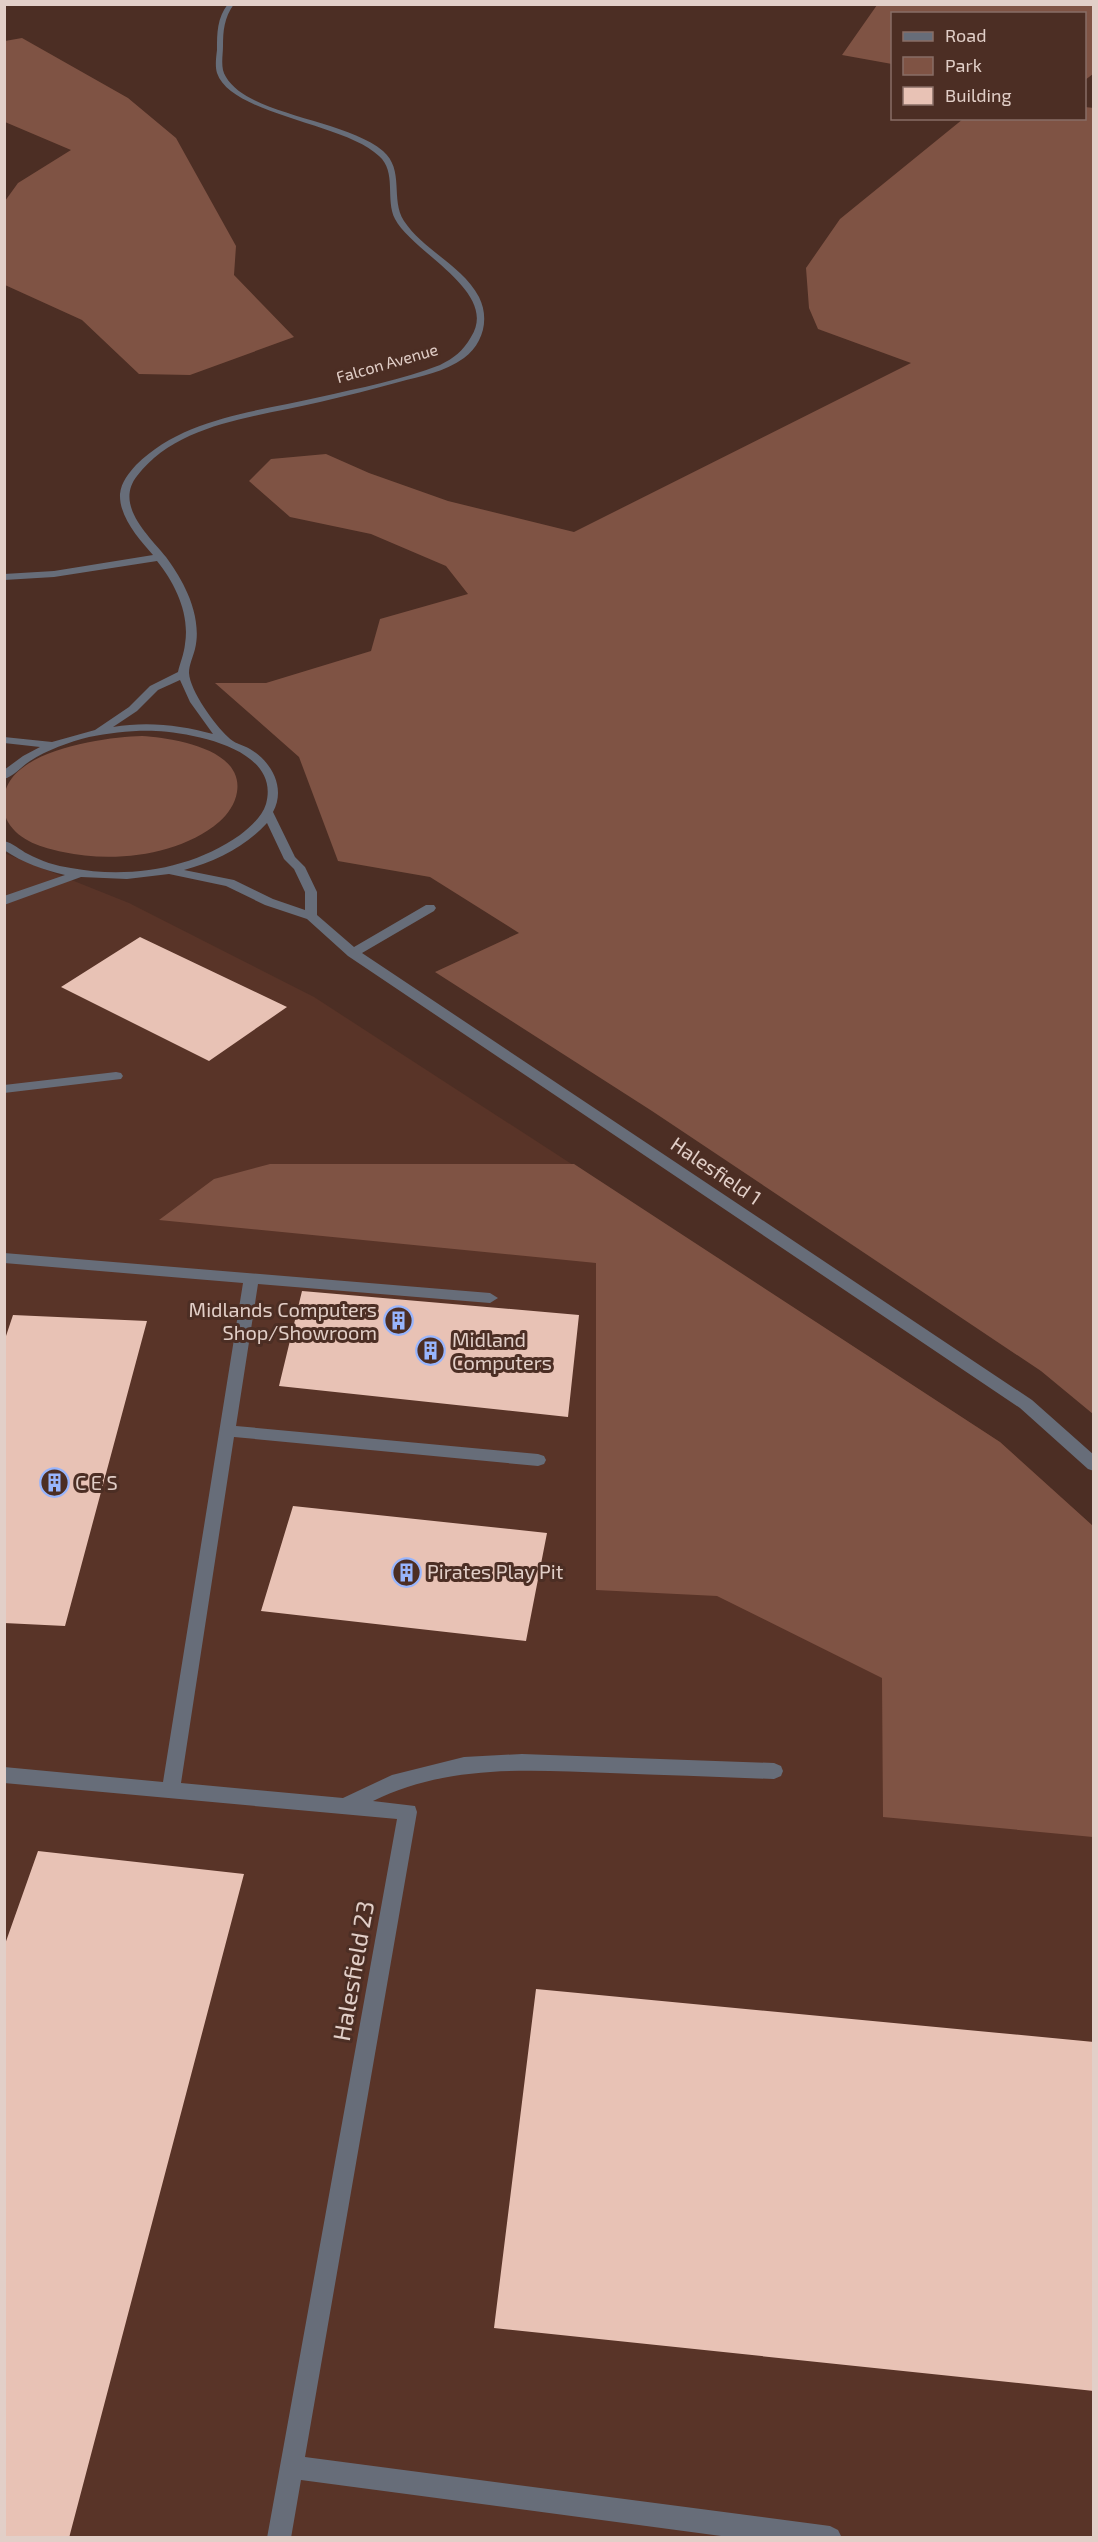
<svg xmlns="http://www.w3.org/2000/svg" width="1098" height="2542" font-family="'Exo 2',sans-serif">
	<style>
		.built { fill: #593428 }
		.green { fill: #7f5344 }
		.building { fill: #e8c2b5 }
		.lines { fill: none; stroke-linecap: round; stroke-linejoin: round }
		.minor { fill: #676d79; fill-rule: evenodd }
		.labels { text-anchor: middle; stroke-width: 6; stroke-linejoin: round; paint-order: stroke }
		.far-street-label { font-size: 16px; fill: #e2cfc8; stroke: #4c2e24 }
		.street-label { font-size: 20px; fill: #e2cfc8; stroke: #4c2e24 }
		.poi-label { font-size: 20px; fill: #e2cfc8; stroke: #4c2e24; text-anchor: start }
		.near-street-label { font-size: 24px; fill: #e2cfc8; stroke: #4c2e24 }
	</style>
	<rect width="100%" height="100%" fill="#4c2e24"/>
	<!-- built -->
	<path class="built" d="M 4,853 L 129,903 L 314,997 L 1000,1442 L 1093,1526 L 1093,2537 L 5,2537 Z"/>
	<!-- green -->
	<path class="green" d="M 877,5 L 1093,5 L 1093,74 L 1085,80 L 1084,14 L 892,14 L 892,64 L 842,55 Z
		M 22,38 L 128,98 L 176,138 L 236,246 L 234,275 L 294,337 L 190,375 L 139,374 L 82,320 L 5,285 L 5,201 L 18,183 L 71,150 L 5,122 L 5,41 Z
		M 1085,107 L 1094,108 L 1093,1414 L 1041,1371 L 652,1111 L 435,972 L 519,933 L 430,877 L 338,861 L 299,757 L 215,683 L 266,683 L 371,651 L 380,619 L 468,594 L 446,566 L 371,534 L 290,517 L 249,481 L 271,459 L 326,454 L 369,473 L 448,501 L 574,532 L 911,363 L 818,329 L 809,308 L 806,268 L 840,219 L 963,119 L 1084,118 Z
		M 142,736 C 171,738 244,748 237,792 C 235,804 228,814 219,822 C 179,856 112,863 63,852 C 43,848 19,841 8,822 C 4,815 4,809 4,801 C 4,750 105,737 142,736 Z
		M 270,1164 L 574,1164 L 1000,1442 L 1093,1526 L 1093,1837 L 883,1817 L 882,1678 L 717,1596 L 596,1590 L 596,1263 L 159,1220 L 214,1179 Z"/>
	<!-- building -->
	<path class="building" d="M 140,937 L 287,1007 L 209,1061 L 61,987 Z
		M 302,1291 L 579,1315 L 568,1417 L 279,1386 Z
		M 13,1315 L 147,1321 L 65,1626 L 4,1623 L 4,1342 Z
		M 293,1506 L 547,1533 L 526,1641 L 261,1611 Z
		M 38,1851 L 244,1874 L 69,2538 L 4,2538 L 4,1947 Z
		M 536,1989 L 1094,2042 L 1094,2391 L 494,2328 Z"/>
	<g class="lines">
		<!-- minor -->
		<path class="minor" d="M 228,4 L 234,4 C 224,18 223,31 223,46 C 223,56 220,68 226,77 C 249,116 345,119 383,151 C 405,170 390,199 404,221 C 424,251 462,265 479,297 C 490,319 483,344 464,358 C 445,372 421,376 399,382 C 373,389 346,396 320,402 C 258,417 178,422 137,476 C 114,505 149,536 166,557 C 172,565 180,577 185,588 C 194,606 200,629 195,649 C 193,657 189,665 189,673 C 190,691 215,725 228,737 C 233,743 243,745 250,749 C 272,762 286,788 273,812 L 295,857 L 305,867 L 317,892 L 317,915 L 354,947 L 426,905 L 434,905 L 436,908 L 434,911 L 362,953 L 1032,1400 L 1094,1455 L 1094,1471 L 1088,1469 L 1020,1408 L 348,956 L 307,919 L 265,905 L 226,886 L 169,874 L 127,879 L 81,877 L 4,905 L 4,896 L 65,875 C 44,870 23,863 4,850 L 4,841 C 13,843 20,850 28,854 C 41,861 56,866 71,868 C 128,879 192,869 240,835 C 250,827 262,817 266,804 C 281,749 194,733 156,731 C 134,730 110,733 89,737 C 69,742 47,750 30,761 C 21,767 14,776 4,779 L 4,770 L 23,756 L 40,747 L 4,743 L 4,737 L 52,742 L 95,730 L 129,707 L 150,686 L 178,672 C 180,663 184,654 185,644 C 190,614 175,583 157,561 L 54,577 L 4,580 L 4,574 L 54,571 L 153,555 C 139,539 119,517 120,494 C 121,482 129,473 136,465 C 184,417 257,412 320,397 C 359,388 402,380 440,365 C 454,358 463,351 471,337 C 500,292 413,253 395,219 C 385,199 397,172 379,156 C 345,123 231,115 217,73 C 215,66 216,58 217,50 C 217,33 217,18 228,4 ZM 180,680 L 190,702 L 213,734 C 181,725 147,721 113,727 L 137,711 L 158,690 ZM 267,823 L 284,859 L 294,869 L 305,892 L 305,910 L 273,899 L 234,880 L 184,870 C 216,861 245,847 267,823 Z
			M 116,1072 L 121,1073 L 123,1076 L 121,1079 L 4,1093 L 4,1085 Z
			M 4,1253 L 490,1293 L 498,1298 L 490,1303 L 258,1284 L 236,1426 L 538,1454 L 544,1456 L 546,1460 L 544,1464 L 538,1466 L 234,1437 L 181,1783 L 343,1798 L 392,1775 L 464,1757 L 522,1754 L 774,1763 L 781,1766 L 783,1771 L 781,1776 L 774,1779 C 719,1777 665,1775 610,1773 C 528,1770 449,1764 373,1801 L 415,1806 L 417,1812 L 305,2457 L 830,2526 L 838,2530 L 842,2538 L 736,2538 L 301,2480 L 291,2538 L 267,2538 L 397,1819 L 4,1783 L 4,1767 L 163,1782 L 243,1283 L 4,1263 Z"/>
	</g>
	<!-- icons -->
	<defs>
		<symbol id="building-ring" viewBox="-11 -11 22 22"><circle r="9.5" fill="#4c2e24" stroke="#98b5fd" stroke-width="1.5"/><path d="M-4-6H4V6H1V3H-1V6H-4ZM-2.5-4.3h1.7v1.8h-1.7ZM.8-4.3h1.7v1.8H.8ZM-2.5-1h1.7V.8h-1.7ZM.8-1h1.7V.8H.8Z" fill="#98b5fd"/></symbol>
	</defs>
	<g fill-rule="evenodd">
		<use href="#building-ring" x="382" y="1304" width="33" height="33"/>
		<use href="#building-ring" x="414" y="1334" width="33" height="33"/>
		<use href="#building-ring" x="38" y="1466" width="33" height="33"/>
		<use href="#building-ring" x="390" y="1556" width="33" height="33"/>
	</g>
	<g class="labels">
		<!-- far-street labels -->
		<g class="far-street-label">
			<text transform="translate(387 363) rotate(-16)" y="6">Falcon Avenue</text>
		</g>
		<!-- street labels -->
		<g class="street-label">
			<text transform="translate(716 1171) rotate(34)" y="7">Halesfield 1</text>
		</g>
		<!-- poi labels -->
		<g class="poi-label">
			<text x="377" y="1317" text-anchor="end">Midlands Computers<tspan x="377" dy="23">Shop/Showroom</tspan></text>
			<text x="452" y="1347">Midland<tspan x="452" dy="23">Computers</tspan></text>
			<text x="75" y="1490">C E S</text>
			<text x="427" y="1579">Pirates Play Pit</text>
		</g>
		<!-- near-street labels -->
		<g class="near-street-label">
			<text transform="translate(354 1971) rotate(-80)" y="8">Halesfield 23</text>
		</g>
	</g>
	<!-- border -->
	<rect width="1098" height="2542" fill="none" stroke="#e2cfc8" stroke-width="12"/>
	<!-- legend -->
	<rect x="891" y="12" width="195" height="108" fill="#4c2e24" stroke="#886e66" stroke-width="1.5"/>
	<rect x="903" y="32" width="30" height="9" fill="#676d79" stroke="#886e66" stroke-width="1.5"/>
	<text x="945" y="42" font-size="18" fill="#e2cfc8">Road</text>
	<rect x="903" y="57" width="30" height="18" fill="#7f5344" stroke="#886e66" stroke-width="1.5"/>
	<text x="945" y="72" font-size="18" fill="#e2cfc8">Park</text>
	<rect x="903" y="87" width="30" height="18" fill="#e8c2b5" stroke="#886e66" stroke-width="1.5"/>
	<text x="945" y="102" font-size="18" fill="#e2cfc8">Building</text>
</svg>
